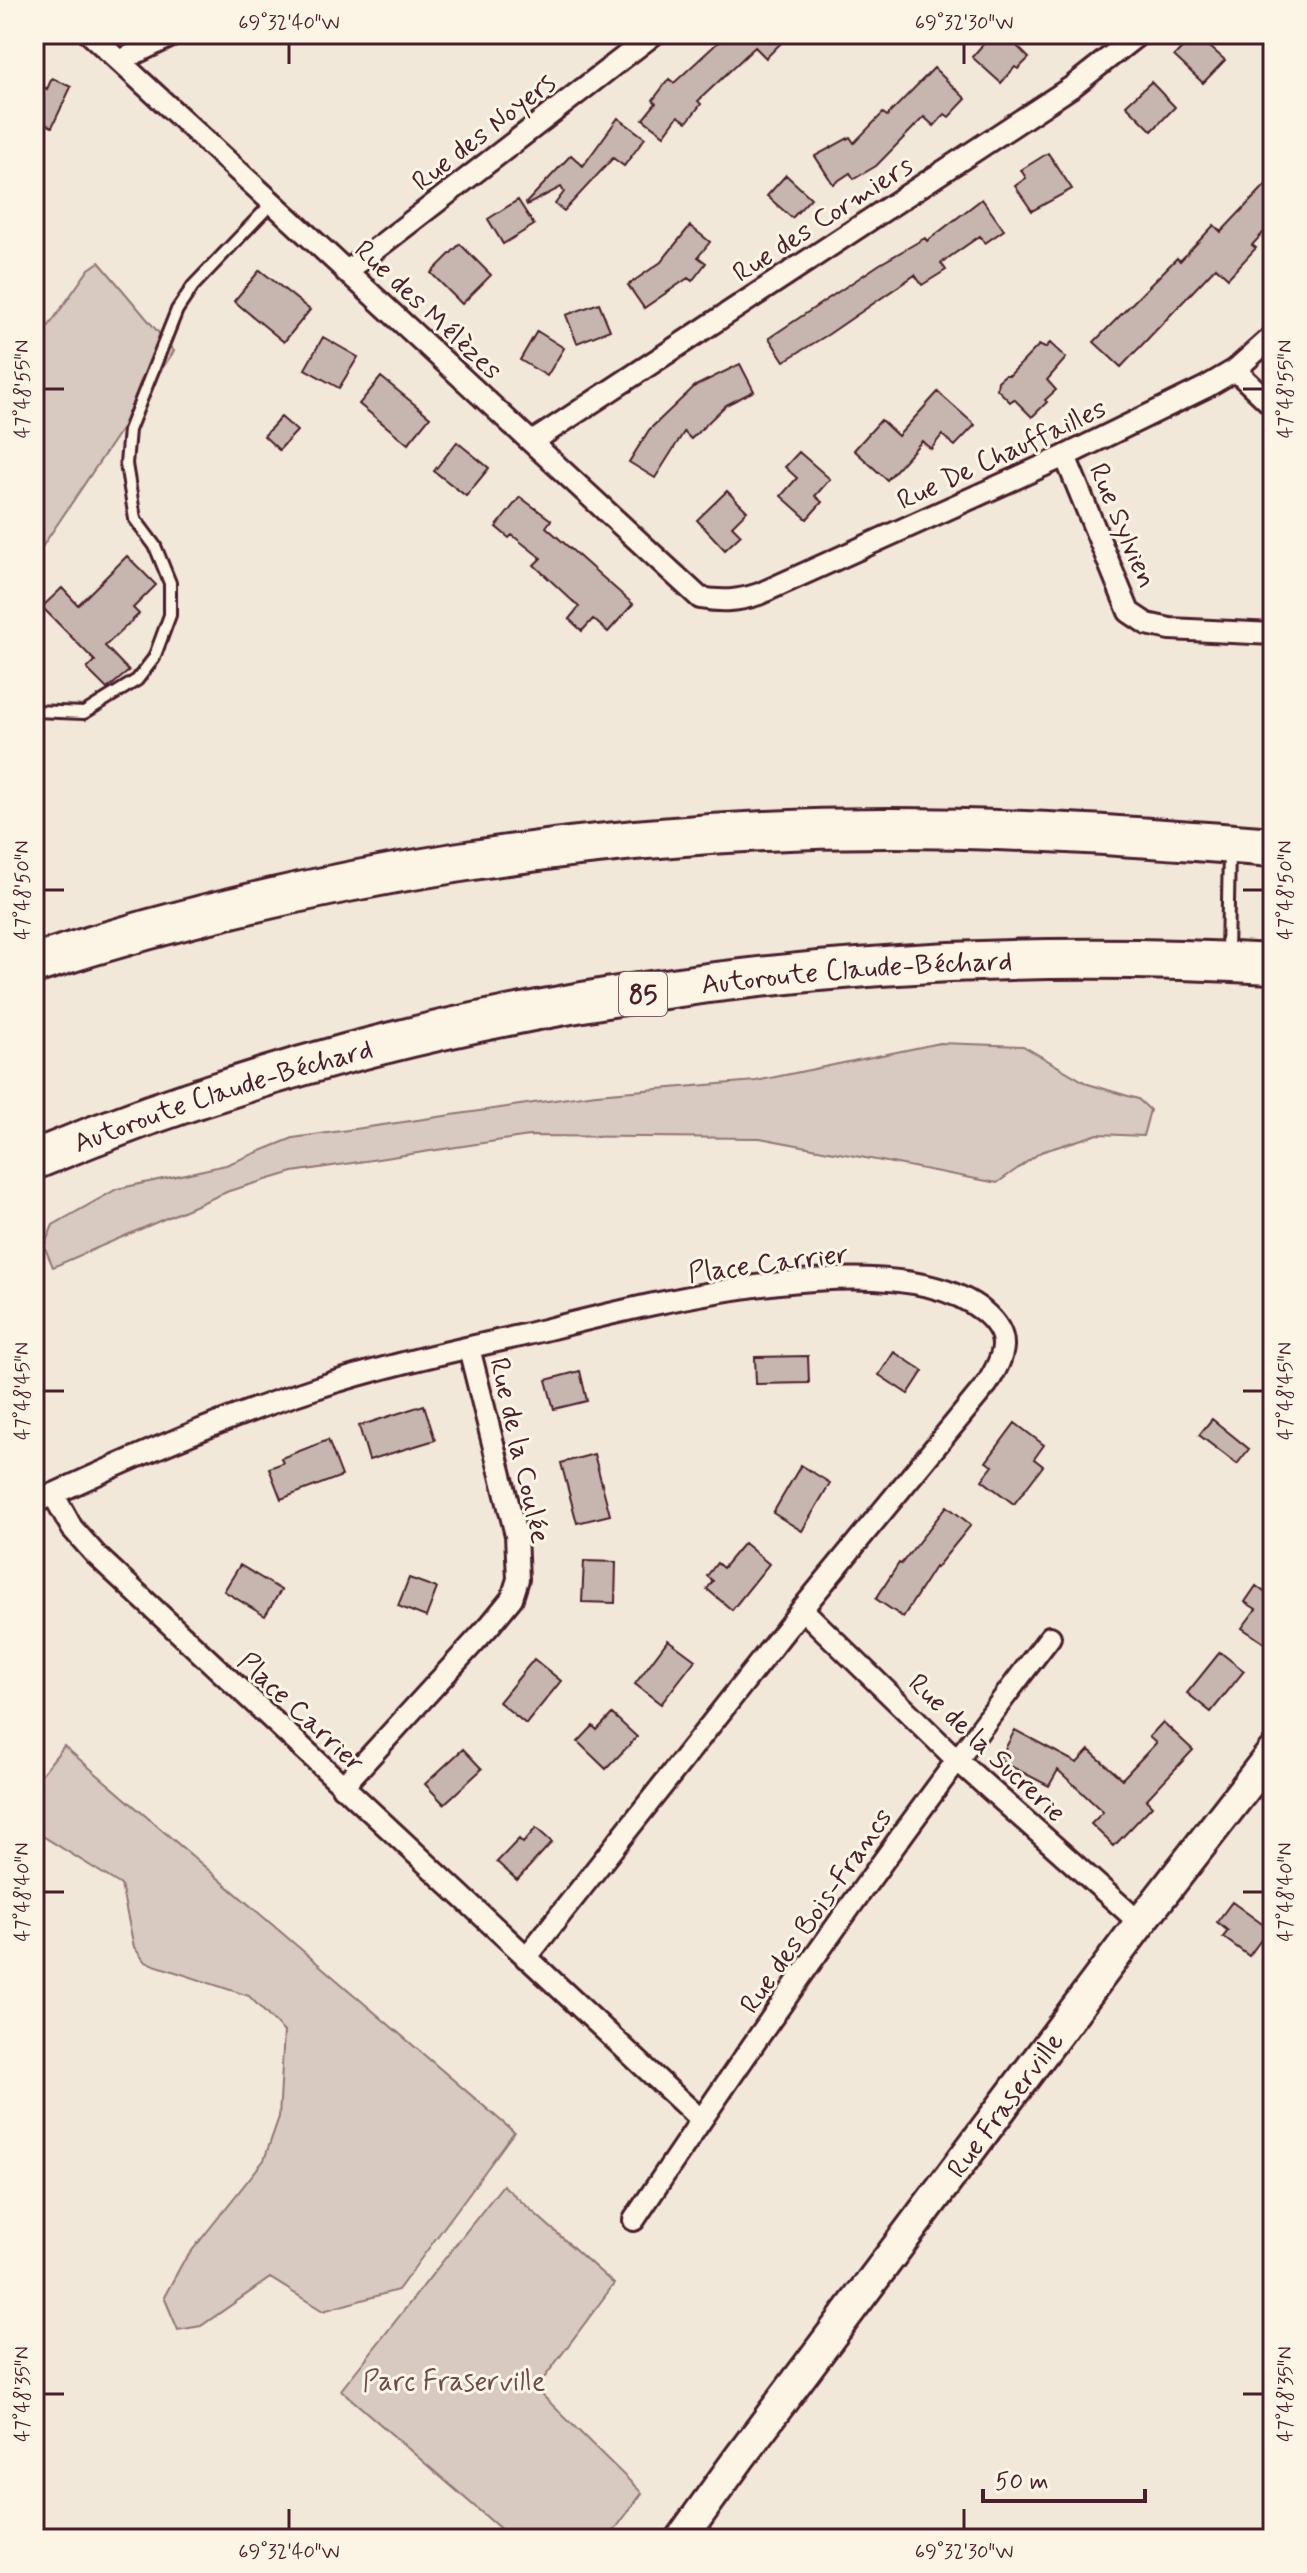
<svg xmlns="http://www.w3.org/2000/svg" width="1307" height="2573" font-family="Mynerve,sans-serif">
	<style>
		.green { fill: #d8cac0; stroke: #917476; stroke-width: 2 }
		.building { fill: #c7b6af; stroke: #4a1f2b; stroke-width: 2 }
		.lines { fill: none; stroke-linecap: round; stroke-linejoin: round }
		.lane-casing { stroke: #4a1f2b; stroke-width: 16 }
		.street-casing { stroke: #4a1f2b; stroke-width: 26 }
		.secondary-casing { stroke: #4a1f2b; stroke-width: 36 }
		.highway-casing { stroke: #4a1f2b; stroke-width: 44 }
		.lane { stroke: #fcf5e5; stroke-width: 10 }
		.street { stroke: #fcf5e5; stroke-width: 20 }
		.secondary { stroke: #fcf5e5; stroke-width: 30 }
		.highway { stroke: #fcf5e5; stroke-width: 38 }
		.ticks { fill: none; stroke: #4a1f2b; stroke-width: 3 }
		.labels { text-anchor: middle; stroke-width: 6; stroke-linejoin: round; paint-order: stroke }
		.shield { fill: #fcf5e5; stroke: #7f5f63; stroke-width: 2 }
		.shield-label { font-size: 26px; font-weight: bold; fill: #4a1f2b }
		.street-label { font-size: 28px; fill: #4a1f2b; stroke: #fcf5e5 }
		.park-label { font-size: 28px; fill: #6e4a50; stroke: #fcf5e5 }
		.neatline { fill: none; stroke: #4a1f2b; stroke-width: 3 }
		.ticks-label { font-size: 20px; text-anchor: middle; fill: #4a1f2b }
	</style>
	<rect width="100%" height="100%" fill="#f1e8da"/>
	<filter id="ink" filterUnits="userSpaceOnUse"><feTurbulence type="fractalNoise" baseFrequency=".0125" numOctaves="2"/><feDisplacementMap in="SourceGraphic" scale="16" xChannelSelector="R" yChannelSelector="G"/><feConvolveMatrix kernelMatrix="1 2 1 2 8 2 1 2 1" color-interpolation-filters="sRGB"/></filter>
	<g filter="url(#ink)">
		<!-- green -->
		<path class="green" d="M 99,262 L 174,351 L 42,547 L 34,563 L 34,347 L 89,269 Z
			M 940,1043 L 1023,1046 L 1088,1084 L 1138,1099 L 1150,1110 L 1143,1136 L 1098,1134 L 1041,1152 L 997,1183 L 760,1138 L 529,1136 L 293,1172 L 229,1191 L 53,1267 L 44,1246 L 53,1225 L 117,1189 L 226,1165 L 293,1138 L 596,1094 L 756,1081 Z
			M 64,1746 L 514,2132 L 398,2290 L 323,2311 L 270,2278 L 201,2326 L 178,2330 L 164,2297 L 183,2262 L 264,2160 L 279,2117 L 284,2032 L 249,1996 L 145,1962 L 134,1947 L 121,1885 L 38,1833 L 34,1818 L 35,1782 Z
			M 503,2185 L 614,2284 L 536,2389 L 642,2493 L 608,2539 L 512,2539 L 341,2390 Z"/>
		<!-- building -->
		<path class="building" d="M 727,34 L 790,34 L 766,58 L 755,47 L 698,101 L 701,104 L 687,122 L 678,116 L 664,135 L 643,119 L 656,103 L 653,100 L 669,79 L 674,83 Z
			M 992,34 L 1005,34 L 1029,58 L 1018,69 L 1015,67 L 1001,83 L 972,57 Z
			M 1195,34 L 1225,60 L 1203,83 L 1174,56 Z
			M 934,68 L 966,99 L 949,117 L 945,114 L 934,126 L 924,117 L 876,166 L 854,179 L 850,173 L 833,184 L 815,156 L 850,137 L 854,143 L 883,113 L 887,116 Z
			M 52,78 L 71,87 L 52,127 L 34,118 L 34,82 L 47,89 Z
			M 1151,82 L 1175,107 L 1152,131 L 1126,105 Z
			M 618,118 L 645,138 L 624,166 L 613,158 L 564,211 L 555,204 L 564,192 L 561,187 L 527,205 L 526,203 L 571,155 L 583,166 Z
			M 1048,153 L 1072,189 L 1032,211 L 1015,186 L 1026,178 L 1021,170 Z
			M 786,175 L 811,198 L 792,218 L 767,196 Z
			M 1273,177 L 1273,222 L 1252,245 L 1256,248 L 1228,278 L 1216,267 L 1121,367 L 1094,342 L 1177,258 L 1180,261 L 1214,225 L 1221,232 Z
			M 982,199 L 1004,230 L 985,243 L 980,236 L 941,263 L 946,270 L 922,285 L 915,275 L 829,334 L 784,361 L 769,338 L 880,264 L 925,238 L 927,241 Z
			M 518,200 L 534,225 L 503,244 L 488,219 Z
			M 690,226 L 710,242 L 698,257 L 706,263 L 692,281 L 688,278 L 644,308 L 628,285 L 661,262 Z
			M 460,244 L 491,275 L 462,304 L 431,273 Z
			M 260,270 L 310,310 L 284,342 L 234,301 Z
			M 599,303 L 610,330 L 577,343 L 566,315 Z
			M 537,331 L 564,348 L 547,376 L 520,360 Z
			M 323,337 L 358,357 L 339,388 L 305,369 Z
			M 1050,343 L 1066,358 L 1047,380 L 1056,390 L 1045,400 L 1047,402 L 1032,417 L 1014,399 L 1010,402 L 997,389 L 998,381 L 1005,375 L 1010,375 L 1039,345 L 1045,348 Z
			M 740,364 L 754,391 L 726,405 L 691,439 L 684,432 L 655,478 L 629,462 L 649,430 L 695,386 Z
			M 381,377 L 430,417 L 408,444 L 359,404 Z
			M 938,392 L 975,425 L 955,446 L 942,435 L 931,449 L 922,441 L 887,480 L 854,450 L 881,420 L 898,436 Z
			M 281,417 L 297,431 L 279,450 L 264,436 Z
			M 457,442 L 489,468 L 466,496 L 434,471 Z
			M 799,452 L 830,479 L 815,496 L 822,502 L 807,519 L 781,496 L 797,478 L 785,467 Z
			M 727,491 L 747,511 L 732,526 L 741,535 L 725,550 L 697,520 Z
			M 520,497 L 551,520 L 546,527 L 633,604 L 608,632 L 593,619 L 582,631 L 569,619 L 579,607 L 534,565 L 541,558 L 512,535 L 509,538 L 496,527 Z
			M 127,556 L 156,585 L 133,608 L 139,614 L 105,646 L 129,671 L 107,689 L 87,669 L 95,661 L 42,607 L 62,588 L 78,605 Z
			M 894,1352 L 923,1371 L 908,1394 L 879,1375 Z
			M 808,1356 L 809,1383 L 756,1384 L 755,1357 Z
			M 580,1371 L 587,1401 L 554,1409 L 546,1380 Z
			M 424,1405 L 435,1440 L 369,1460 L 359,1426 Z
			M 1212,1419 L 1249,1449 L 1237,1464 L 1199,1435 Z
			M 1015,1423 L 1044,1445 L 1034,1459 L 1043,1466 L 1014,1504 L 982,1480 L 993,1466 L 986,1462 Z
			M 328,1440 L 342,1476 L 281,1499 L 269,1468 L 283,1463 L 281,1458 Z
			M 594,1454 L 610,1515 L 577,1523 L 561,1463 Z
			M 801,1465 L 830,1483 L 802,1531 L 773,1513 Z
			M 947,1506 L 971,1525 L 936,1568 L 935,1567 L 903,1617 L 876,1599 L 899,1563 L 901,1564 Z
			M 744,1543 L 769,1564 L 732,1610 L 707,1589 L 713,1581 L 707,1576 L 717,1563 L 723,1568 Z
			M 584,1561 L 616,1562 L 615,1603 L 582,1602 Z
			M 240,1565 L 281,1590 L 265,1616 L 224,1591 Z
			M 409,1578 L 437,1588 L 426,1617 L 398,1606 Z
			M 1273,1585 L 1273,1649 L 1242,1628 L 1256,1609 L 1245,1602 L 1256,1586 L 1267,1594 Z
			M 668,1640 L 695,1660 L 661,1704 L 635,1684 Z
			M 1220,1652 L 1244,1671 L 1211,1712 L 1187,1693 Z
			M 534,1659 L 561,1681 L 526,1724 L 499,1702 Z
			M 612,1714 L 637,1737 L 606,1769 L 578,1742 L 593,1726 L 597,1730 Z
			M 1163,1722 L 1193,1750 L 1146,1800 L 1152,1806 L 1114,1846 L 1091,1824 L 1103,1812 L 1058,1770 L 1049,1786 L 999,1760 L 1015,1730 L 1077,1763 L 1089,1750 L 1122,1779 L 1156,1743 L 1149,1737 Z
			M 463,1749 L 482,1769 L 444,1804 L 425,1784 Z
			M 536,1828 L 552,1842 L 517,1880 L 497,1862 L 519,1839 L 523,1843 Z
			M 1232,1902 L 1269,1929 L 1249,1956 L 1223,1937 L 1228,1931 L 1217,1922 Z"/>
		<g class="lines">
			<defs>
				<path id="lane" d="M 34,711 L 84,713 L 137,680 L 154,658 L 170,615 L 170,583 L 155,546 L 135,519 L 126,464 L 129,430 L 177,310 L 193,286 L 272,203
					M 1227,954 L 1229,850"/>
				<path id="street" d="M 90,34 L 700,598 C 722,602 738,601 759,594 L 1065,456 L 1206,387 L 1235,370 L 1273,336
					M 119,61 L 176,34
					M 346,272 L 654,34
					M 1235,370 L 1273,406
					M 532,442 L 1073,86 L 1139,34
					M 1065,456 L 1129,612 L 1147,624 L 1170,629 L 1273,634
					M 53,1494 L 72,1528 L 96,1555 L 701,2120
					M 34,1503 C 125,1461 217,1420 313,1389 C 382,1366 453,1351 524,1335 C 630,1309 892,1237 983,1311 C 1013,1336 1005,1355 987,1384 L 802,1609 L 526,1958
					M 802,1609 L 956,1759 L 1140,1923
					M 342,1787 L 490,1625 L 512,1598 L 518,1579 L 516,1535 L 469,1348
					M 634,2220 C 766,2022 905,1826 1050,1637"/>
				<g id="secondary">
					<path id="s1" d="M 681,2539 L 740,2457 L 1140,1923 L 1273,1752"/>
				</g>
				<g id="highway">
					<path d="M 34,964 C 306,875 603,828 889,828 C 1017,828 1146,837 1273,847"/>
					<path id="s2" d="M 34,1160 C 420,998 857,940 1273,964"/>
				</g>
			</defs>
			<!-- lane casing -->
			<use href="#lane" class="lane-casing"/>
			<!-- street casing -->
			<use href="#street" class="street-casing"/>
			<!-- secondary casing -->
			<use href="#secondary" class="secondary-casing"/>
			<!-- highway casing -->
			<use href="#highway" class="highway-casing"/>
			<!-- lane -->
			<use href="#lane" class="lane"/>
			<!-- street -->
			<use href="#street" class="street"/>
			<!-- secondary -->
			<use href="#secondary" class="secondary"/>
			<!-- highway -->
			<use href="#highway" class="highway"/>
		</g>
	</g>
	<!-- ticks -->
	<path class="ticks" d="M 289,44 L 289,64M 964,44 L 964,64M 44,389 L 64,389M 1243,389 L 1263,389M 44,890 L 64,890M 1243,890 L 1263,890M 44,1391 L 64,1391M 1243,1391 L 1263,1391M 44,1892 L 64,1892M 1243,1892 L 1263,1892M 44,2394 L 64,2394M 1243,2394 L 1263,2394M 289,2509 L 289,2529M 964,2509 L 964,2529"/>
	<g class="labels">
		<!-- shield labels -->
		<rect class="shield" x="619" y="972" width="48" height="44" rx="6"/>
		<g class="shield-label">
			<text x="643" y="1003">85</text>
		</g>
		<!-- street labels -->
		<g class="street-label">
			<text transform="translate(483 131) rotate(-38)" y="10">Rue des Noyers</text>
			<text transform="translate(822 218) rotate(-33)" y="10">Rue des Cormiers</text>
			<text transform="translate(429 309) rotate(43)" y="10">Rue des Mélèzes</text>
			<text transform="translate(1001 453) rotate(-25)" y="10">Rue De Chauffailles</text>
			<text transform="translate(1124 525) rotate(67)" y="10">Rue Sylvien</text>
			<text dy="10" stroke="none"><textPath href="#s2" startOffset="848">Autoroute Claude-Béchard</textPath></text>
			<text dy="10" stroke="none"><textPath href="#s2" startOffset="200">Autoroute Claude-Béchard</textPath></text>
			<text transform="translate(768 1262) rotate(-7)" y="10">Place Carrier</text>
			<text transform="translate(521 1450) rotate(77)" y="10">Rue de la Coulée</text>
			<text transform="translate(302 1711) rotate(43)" y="10">Place Carrier</text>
			<text transform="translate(988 1747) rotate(43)" y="10">Rue de la Sucrerie</text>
			<text transform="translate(815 1910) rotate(-55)" y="10">Rue des Bois-Francs</text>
			<text dy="10" stroke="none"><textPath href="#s1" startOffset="542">Rue Fraserville</textPath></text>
		</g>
		<!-- park labels -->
		<g class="park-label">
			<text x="454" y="2390">Parc Fraserville</text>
		</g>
	</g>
	<!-- margin -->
	<rect width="1307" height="2573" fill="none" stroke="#fcf5e5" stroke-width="88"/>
	<!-- scale -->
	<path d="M983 2489v12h162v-12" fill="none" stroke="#4a1f2b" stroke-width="4"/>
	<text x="995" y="2489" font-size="24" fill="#4a1f2b" stroke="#fcf5e5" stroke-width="6" paint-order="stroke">50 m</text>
	<rect x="44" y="44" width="1219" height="2485" class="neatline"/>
	<g class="ticks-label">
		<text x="289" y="29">69°32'40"W</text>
		<text x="964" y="29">69°32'30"W</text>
		<text transform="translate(22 389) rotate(-90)" y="7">47°48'55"N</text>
		<text transform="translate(1285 389) rotate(-90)" y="7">47°48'55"N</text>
		<text transform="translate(22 890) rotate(-90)" y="7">47°48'50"N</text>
		<text transform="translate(1285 890) rotate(-90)" y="7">47°48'50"N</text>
		<text transform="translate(22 1391) rotate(-90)" y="7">47°48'45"N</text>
		<text transform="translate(1285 1391) rotate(-90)" y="7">47°48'45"N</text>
		<text transform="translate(22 1892) rotate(-90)" y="7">47°48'40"N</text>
		<text transform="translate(1285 1892) rotate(-90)" y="7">47°48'40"N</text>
		<text transform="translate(22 2394) rotate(-90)" y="7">47°48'35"N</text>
		<text transform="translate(1285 2394) rotate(-90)" y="7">47°48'35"N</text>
		<text x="289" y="2558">69°32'40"W</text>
		<text x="964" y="2558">69°32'30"W</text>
	</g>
</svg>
